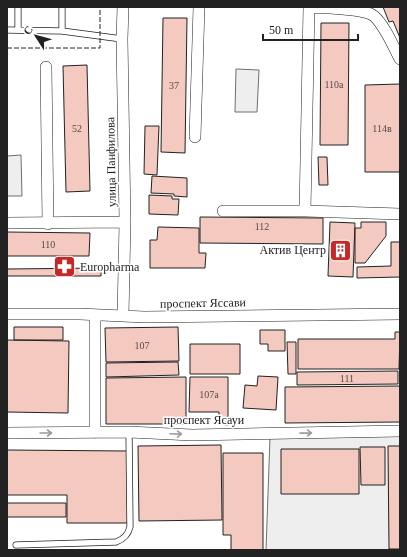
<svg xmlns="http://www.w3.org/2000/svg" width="407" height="557" font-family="'Times New Roman',serif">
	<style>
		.green { fill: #eee; stroke: #6f6f6f }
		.building { fill: #f3c9c0; stroke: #222 }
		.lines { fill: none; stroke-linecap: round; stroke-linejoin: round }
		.service-casing { stroke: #222; stroke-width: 7 }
		.minor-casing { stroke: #222; stroke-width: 12 }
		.service { stroke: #fff; stroke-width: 5.5 }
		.minor { stroke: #fff; stroke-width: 11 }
		.fence { stroke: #222; stroke-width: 1; stroke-dasharray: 5 2; stroke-linecap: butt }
		.oneway { stroke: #9c9c9c }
		.labels { text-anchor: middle; stroke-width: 3; stroke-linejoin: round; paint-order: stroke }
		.number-label { font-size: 10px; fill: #564c4a }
		.street-label { font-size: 12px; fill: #222; stroke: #fff }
		.poi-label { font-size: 12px; fill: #222; stroke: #fff; text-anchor: end }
	</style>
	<rect width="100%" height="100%" fill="#fff"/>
	<!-- green -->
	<path class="green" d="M 236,69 L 259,70 L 257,112 L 235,112 Z
		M 21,155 L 22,196 L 7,196 L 7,156 Z
		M 400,436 L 400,550 L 266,550 L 270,437 Z"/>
	<!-- building -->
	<path class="building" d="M 383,7 L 400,7 L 400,38 L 393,21 L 389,22 Z
		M 163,18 L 187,18 L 185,153 L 161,152 Z
		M 321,23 L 349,23 L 348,145 L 320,145 Z
		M 87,65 L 90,191 L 66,192 L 63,66 Z
		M 400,84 L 400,172 L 365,172 L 365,85 Z
		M 145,126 L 159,126 L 157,175 L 144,174 Z
		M 318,157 L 327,157 L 328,185 L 319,185 Z
		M 152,176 L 187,178 L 187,197 L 174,196 L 174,194 L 151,193 Z
		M 149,195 L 172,196 L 172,199 L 179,199 L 178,215 L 149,214 Z
		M 200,217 L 323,218 L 323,244 L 200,243 Z
		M 330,222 L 355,223 L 353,277 L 328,276 Z
		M 361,222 L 386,222 L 386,236 L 365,263 L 355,263 L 355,228 L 361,228 Z
		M 158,227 L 199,228 L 199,253 L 206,253 L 205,268 L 150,268 L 150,240 L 157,240 Z
		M 7,232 L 90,233 L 89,256 L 7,256 Z
		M 391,242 L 400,242 L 400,277 L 357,278 L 357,267 L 391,266 Z
		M 101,268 L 101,276 L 7,276 L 7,269 Z
		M 14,327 L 63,327 L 63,340 L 14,340 Z
		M 178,327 L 179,361 L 106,362 L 105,328 Z
		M 260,330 L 285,330 L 285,351 L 268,351 L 268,344 L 260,344 Z
		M 395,332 L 400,332 L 399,369 L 298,369 L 298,339 L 395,339 Z
		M 7,340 L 69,341 L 68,413 L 7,412 Z
		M 287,342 L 296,342 L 296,374 L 288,374 Z
		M 190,344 L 240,344 L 240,374 L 190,374 Z
		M 178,362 L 179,375 L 106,377 L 106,363 Z
		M 398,371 L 398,384 L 297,385 L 297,372 Z
		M 258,376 L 278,377 L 276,410 L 243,408 L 245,385 L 257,386 Z
		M 186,377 L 186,424 L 106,424 L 106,378 Z
		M 190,377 L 228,377 L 228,425 L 219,424 L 219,412 L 189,412 Z
		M 400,386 L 400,422 L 285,423 L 285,387 Z
		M 221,445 L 222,520 L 139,521 L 138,446 Z
		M 388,446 L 400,446 L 400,549 L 389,549 Z
		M 360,447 L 385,447 L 385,485 L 361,485 Z
		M 281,449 L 359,449 L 359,494 L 281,494 Z
		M 7,450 L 128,451 L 128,523 L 67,523 L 67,495 L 7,495 Z
		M 223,453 L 263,453 L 263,550 L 231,550 L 231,535 L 223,535 Z
		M 7,503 L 66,503 L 66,517 L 7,517 Z"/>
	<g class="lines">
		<defs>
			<path id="service" d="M 18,7 L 18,30
				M 7,30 L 62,31 L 122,39
				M 62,31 L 62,7
				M 16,545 L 116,542 C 124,539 128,535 130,527 L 129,432"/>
			<path id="minor" d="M 309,7 C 324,8 364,8 374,16 C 385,26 393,46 400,59
				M 46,67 L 48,224
				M 195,137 L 199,7
				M 223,211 L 305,211 L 400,214
				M 305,211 L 309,7
				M 7,223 L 125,222
				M 7,314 L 80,314 L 144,317 L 400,314
				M 95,315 L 95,433
				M 123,316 L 125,222 L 122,39 L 123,7
				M 7,433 L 129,432 L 192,435 L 400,431"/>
		</defs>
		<!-- service casing -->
		<use href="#service" class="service-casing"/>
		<!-- minor casing -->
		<use href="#minor" class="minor-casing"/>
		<!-- service -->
		<use href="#service" class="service"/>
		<!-- minor -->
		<use href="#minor" class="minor"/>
		<!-- fence -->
		<path class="fence" d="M 7,48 L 100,48 L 100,7"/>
	</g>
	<!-- one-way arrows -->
	<defs><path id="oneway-shaft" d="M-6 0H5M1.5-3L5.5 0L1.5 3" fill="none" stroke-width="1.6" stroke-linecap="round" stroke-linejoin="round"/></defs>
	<g class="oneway">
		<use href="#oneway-shaft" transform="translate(46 433)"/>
		<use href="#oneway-shaft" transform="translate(306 433) rotate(-1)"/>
		<use href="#oneway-shaft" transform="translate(176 434) rotate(2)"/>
	</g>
	<!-- icons -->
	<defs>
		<symbol id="building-square" viewBox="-11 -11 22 22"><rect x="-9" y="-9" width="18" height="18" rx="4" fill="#c62828" stroke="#fff"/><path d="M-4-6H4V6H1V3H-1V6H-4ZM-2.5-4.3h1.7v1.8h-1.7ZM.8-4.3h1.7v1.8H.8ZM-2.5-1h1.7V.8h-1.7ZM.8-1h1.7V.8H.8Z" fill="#fff"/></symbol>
		<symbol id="pharmacy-square" viewBox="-11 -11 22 22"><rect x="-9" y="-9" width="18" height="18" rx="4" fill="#c62828" stroke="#fff"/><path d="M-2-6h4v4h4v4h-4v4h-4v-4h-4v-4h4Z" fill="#fff"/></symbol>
	</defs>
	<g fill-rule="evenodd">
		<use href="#building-square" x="328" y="238" width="25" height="25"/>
		<use href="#pharmacy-square" x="52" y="254" width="25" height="25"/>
	</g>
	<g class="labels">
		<!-- number labels -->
		<g class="number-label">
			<text x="334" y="88">110а</text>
			<text x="174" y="89">37</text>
			<text x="77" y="132">52</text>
			<text x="382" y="132">114в</text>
			<text x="262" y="230">112</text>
			<text x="48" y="248">110</text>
			<text x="142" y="349">107</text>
			<text x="347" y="382">111</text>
			<text x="209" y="398">107а</text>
		</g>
		<!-- street labels -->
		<g class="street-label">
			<text transform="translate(111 162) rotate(-91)" y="4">улица Панфилова</text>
			<text transform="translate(203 303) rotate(-1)" y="4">проспект Яссави</text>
			<text x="204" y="424">проспект Ясауи</text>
		</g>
		<!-- poi labels -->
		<g class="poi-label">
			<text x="326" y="254">Актив Центр</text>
			<text x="80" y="271" text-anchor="start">Europharma</text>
		</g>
	</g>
	<!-- border -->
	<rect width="407" height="557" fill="none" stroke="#222222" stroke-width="16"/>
	<!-- north arrow -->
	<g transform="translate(36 36) rotate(306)" stroke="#ffffff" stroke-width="3" paint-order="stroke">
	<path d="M0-3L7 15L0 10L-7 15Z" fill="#222222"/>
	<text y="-6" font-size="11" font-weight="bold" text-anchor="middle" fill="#222222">С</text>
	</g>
	<!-- scale -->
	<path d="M263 34v6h95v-6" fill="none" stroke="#222222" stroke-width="2"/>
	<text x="269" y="34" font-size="12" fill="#222222" stroke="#ffffff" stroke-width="3" paint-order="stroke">50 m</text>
</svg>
